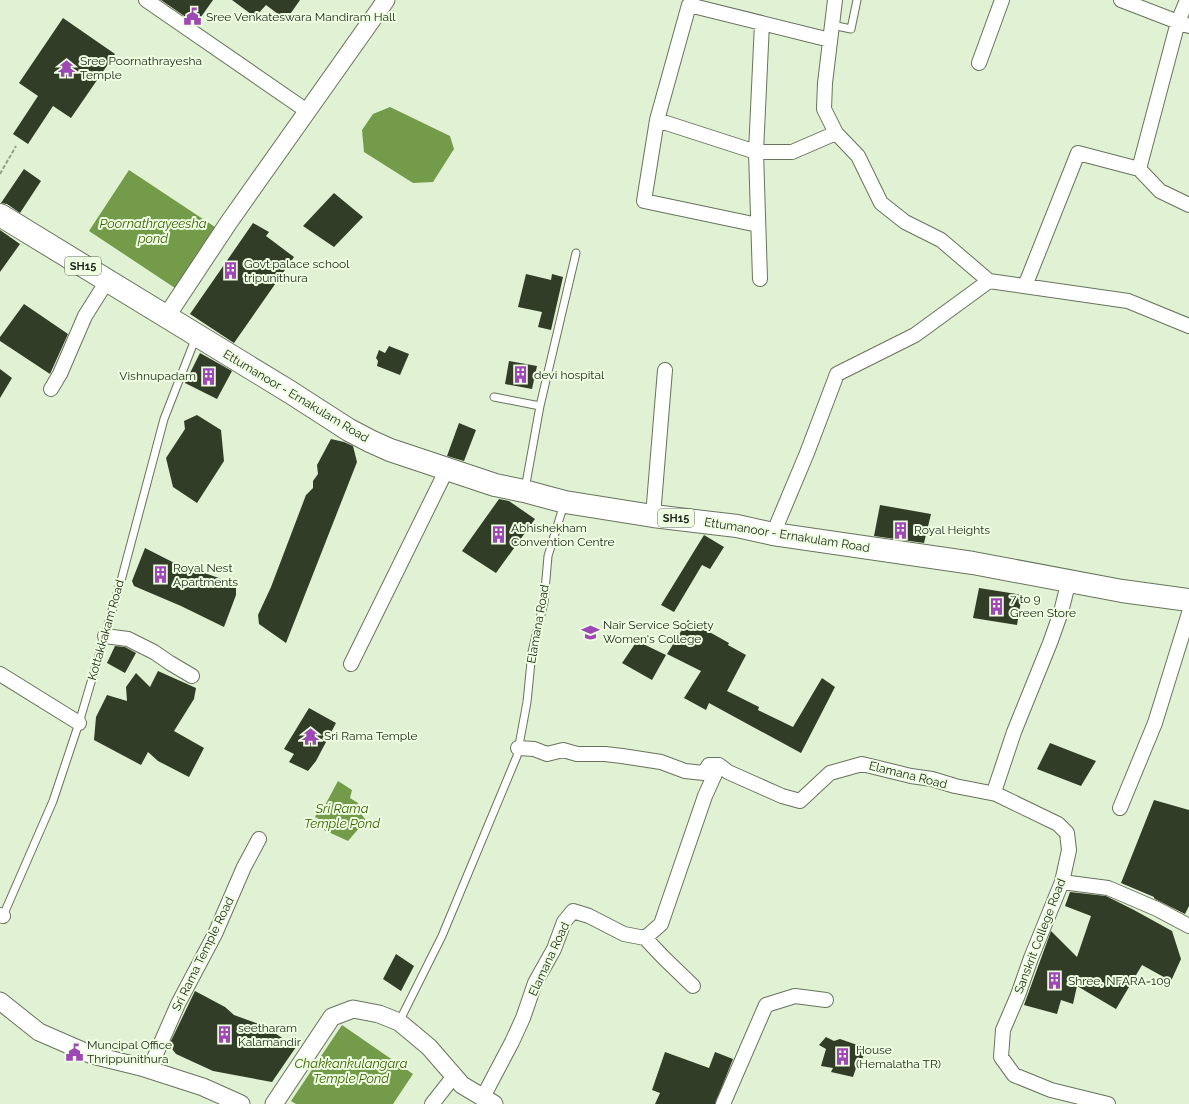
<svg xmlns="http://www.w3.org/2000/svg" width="1189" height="1104" font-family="Raleway,sans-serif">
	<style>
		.water { fill: #739b4a }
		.building { fill: #313d26 }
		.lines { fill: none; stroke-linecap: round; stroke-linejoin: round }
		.service-casing { stroke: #67745b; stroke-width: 9 }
		.minor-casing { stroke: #67745b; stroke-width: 16 }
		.tertiary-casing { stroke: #67745b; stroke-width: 19 }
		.primary-casing { stroke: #67745b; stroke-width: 24 }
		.path { stroke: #939f89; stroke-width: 2; stroke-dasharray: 4 2; stroke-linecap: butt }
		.service { stroke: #fff; stroke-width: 7 }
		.minor { stroke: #fff; stroke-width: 14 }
		.tertiary { stroke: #fff; stroke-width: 17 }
		.primary { stroke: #fff; stroke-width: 22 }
		.labels { text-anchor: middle; stroke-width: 4; stroke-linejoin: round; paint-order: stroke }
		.shield { fill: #eefee1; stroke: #616a59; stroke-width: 1 }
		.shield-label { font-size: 11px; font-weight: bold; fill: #242a1f }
		.poi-label { font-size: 12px; fill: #242a1f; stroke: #eefee1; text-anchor: start }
		.street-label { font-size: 12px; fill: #242a1f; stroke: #eefee1 }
		.water-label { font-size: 13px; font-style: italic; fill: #3c6104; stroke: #eefee1 }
	</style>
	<rect width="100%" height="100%" fill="#e1f1d4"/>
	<!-- water -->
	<path class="water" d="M 390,107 L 450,136 L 454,149 L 433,182 L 413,183 L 364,152 L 362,130 L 373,114 Z
		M 129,170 L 218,229 L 178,290 L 89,231 Z
		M 338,781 L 352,790 L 350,798 L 358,803 L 361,814 L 366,820 L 348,841 L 324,830 L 323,821 L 315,817 L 321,805 L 324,807 Z
		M 342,1025 L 413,1074 L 393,1104 L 296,1104 L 291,1101 Z"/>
	<!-- building -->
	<path class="building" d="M 161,0 L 213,0 L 196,24 Z
		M 232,0 L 300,0 L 286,20 L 266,5 L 255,17 Z
		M 63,18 L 115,54 L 71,118 L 53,106 L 28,144 L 13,134 L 38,96 L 19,83 Z
		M 24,169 L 41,181 L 20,213 L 7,204 L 1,203 Z
		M 334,193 L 363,217 L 334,247 L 303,226 Z
		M 253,223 L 269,232 L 266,236 L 294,257 L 234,343 L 190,314 Z
		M 0,230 L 20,244 L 0,272 Z
		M 526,274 L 551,280 L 552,274 L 563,277 L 551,330 L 538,327 L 542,312 L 518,307 Z
		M 24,304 L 68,334 L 50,374 L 0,341 L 0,337 Z
		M 389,346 L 409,354 L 400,375 L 377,366 L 378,361 L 376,358 L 379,350 L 385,353 Z
		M 200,353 L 232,371 L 217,399 L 185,383 Z
		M 509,361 L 537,366 L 532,389 L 505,384 Z
		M 0,369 L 12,378 L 0,398 Z
		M 197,415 L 221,430 L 224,461 L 197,503 L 173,487 L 166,458 L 185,429 L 184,421 Z
		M 459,423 L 476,430 L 464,461 L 447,456 Z
		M 331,439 L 344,442 L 353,446 L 357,462 L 286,643 L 259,624 L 258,615 L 271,587 L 306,495 L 313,488 L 313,481 L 318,474 L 317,465 Z
		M 499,499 L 509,501 L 535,519 L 496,573 L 462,551 Z
		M 880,505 L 931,514 L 924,543 L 874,536 Z
		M 704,535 L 724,547 L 710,569 L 702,565 L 674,612 L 661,605 Z
		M 145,548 L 192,572 L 193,569 L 236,584 L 236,595 L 224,627 L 181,606 L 134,586 L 132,581 Z
		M 979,588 L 1022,595 L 1017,625 L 973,618 Z
		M 688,620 L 729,643 L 728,645 L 746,655 L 727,691 L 759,707 L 758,710 L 793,727 L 822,678 L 835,687 L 801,753 L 709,703 L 706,710 L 684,698 L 701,671 L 667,654 Z
		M 637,641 L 666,655 L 652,680 L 622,663 Z
		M 115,646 L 125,647 L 136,653 L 125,673 L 107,663 Z
		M 158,671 L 196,688 L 194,699 L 174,731 L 204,748 L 189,777 L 158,761 L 148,752 L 141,765 L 94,740 L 96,717 L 107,695 L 127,701 L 126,687 L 136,673 L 150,687 Z
		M 309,708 L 336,723 L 316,761 L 308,771 L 289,762 L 294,754 L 284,749 Z
		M 1050,743 L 1096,761 L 1081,786 L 1037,769 Z
		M 1154,800 L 1189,810 L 1189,906 L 1185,914 L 1155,899 L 1154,898 L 1154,897 L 1121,883 Z
		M 1070,892 L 1106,896 L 1134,910 L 1172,931 L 1181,959 L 1171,981 L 1142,965 L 1116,1009 L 1077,986 L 1073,1004 L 1061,1000 L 1057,1014 L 1024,1005 L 1051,931 L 1077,957 L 1091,916 L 1065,906 Z
		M 396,954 L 414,966 L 401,991 L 383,979 Z
		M 195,991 L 225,1007 L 234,1015 L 264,1026 L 296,1047 L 272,1082 L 213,1071 L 176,1054 L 169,1045 Z
		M 826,1037 L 834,1041 L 840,1039 L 866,1048 L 859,1069 L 856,1068 L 853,1077 L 831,1072 L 833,1068 L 821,1066 L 826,1049 L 819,1045 Z
		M 665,1052 L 709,1068 L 715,1052 L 733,1059 L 715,1104 L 655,1104 L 660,1093 L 652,1090 Z"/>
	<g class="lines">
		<defs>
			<path id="service" d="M 832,25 L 851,29 L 857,0
				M 494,397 L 540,406
				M 525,489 L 540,406 L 576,253
				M 3,916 L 53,801 L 79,723 L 122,577 L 164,419 L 196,337
				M 399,1022 L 442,936 L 517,756 L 527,702 L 532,652 L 544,602 L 548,556 L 564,504"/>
			<path id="minor" d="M 146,0 L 307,111
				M 835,0 L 825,83 L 824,109 L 836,133 L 858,156 L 881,203 L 905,222 L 941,240 L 989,281
				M 1187,0 L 1178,22 L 1189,26
				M 762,23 L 756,152 L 657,120 L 689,5 L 830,40
				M 979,63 L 1002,0
				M 657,120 L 644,201 L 758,225
				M 1139,169 L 1160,191 L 1189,205
				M 760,279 L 756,152 L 792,152 L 836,133
				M 1025,286 L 1078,153 L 1139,169 L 1178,22 L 1121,0
				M 51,389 L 60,374 L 85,316 L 107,281
				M 653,516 L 665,370
				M 773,534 L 807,453 L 837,374 L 915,335 L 989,281 L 1128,301 L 1189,326
				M 1069,580 L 1061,612 L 1050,643 L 1014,732 L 995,789 L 996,794 L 1058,824 L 1067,833 L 1069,850 L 1062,882 L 1031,958 L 1018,995 L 1003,1030 L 1001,1057 L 1014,1075 L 1051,1090 L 1108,1104
				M 105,636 L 128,639 L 154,652 L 170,663 L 192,676
				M 351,664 L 447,469
				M 0,674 L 79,723
				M 518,748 L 534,749 L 547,754 L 563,750 L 577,754 L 605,754 L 622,756 L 661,762 L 685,771 L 704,773 L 709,765 L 719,765 L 728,772 L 782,796 L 800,801 L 830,773 L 862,764 L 911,776 L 932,779 L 955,786 L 996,794
				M 1120,808 L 1155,723 L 1189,613
				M 1062,882 L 1108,888 L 1157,909 L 1189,926
				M 0,915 L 3,916
				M 645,938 L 664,958 L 693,986
				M 149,1070 L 178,1004 L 215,934 L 244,867 L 259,839
				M 483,1097 L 512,1042 L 523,1018 L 535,983 L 554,949 L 564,922 L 573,911 L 589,916 L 624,934 L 645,938 L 661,924 L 705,796 L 719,765
				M 432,1104 L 454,1076
				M 723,1104 L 766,1005 L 795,996 L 826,1000"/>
			<path id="tertiary" d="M 166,317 L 229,222 L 386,0
				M 0,1001 L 39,1032 L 92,1055 L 141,1067 L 203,1087 L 241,1104
				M 274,1104 L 332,1017 L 353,1009 L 379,1014 L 399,1022 L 429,1047 L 462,1085 L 494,1104"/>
			<path id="primary" d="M 0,215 L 290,392 L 349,430 L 370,441 L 390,450 L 495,485 L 524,491 L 565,502 L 653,516 L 737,526 L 773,534 L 973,563 L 1122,591 L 1189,600"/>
		</defs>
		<!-- service casing -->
		<use href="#service" class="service-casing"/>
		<!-- minor casing -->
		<use href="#minor" class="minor-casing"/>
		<!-- tertiary casing -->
		<use href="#tertiary" class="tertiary-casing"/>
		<!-- primary casing -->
		<use href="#primary" class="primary-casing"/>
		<!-- path -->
		<path class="path" d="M 0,174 L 16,146"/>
		<!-- service -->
		<use href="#service" class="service"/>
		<!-- minor -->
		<use href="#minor" class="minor"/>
		<!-- tertiary -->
		<use href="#tertiary" class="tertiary"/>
		<!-- primary -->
		<use href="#primary" class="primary"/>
	</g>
	<!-- icons -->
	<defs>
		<symbol id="civic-bare" viewBox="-9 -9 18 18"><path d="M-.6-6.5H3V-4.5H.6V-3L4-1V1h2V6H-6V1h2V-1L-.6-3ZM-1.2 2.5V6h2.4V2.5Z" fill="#9e48b6" stroke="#eefee1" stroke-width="2.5" paint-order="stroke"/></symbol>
		<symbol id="temple-bare" viewBox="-9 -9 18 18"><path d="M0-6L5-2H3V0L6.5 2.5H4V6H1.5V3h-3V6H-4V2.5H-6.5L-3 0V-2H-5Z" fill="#9e48b6" stroke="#eefee1" stroke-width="2.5" paint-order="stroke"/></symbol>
		<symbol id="building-bare" viewBox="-9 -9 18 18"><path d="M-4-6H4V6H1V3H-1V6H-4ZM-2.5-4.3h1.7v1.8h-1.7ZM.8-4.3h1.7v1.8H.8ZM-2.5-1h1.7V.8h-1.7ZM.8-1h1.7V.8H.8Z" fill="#9e48b6" stroke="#eefee1" stroke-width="2.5" paint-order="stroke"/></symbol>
		<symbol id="university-bare" viewBox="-9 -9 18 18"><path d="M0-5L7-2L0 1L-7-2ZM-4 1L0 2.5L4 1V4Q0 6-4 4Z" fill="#9e48b6" stroke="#eefee1" stroke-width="2.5" paint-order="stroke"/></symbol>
	</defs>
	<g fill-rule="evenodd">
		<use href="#civic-bare" x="180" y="4" width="25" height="25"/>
		<use href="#temple-bare" x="54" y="56" width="25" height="25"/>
		<use href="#building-bare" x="218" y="258" width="25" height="25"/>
		<use href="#building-bare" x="508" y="362" width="25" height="25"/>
		<use href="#building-bare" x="196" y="364" width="25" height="25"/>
		<use href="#building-bare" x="888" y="518" width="25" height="25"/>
		<use href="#building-bare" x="486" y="522" width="25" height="25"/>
		<use href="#building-bare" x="148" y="562" width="25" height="25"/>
		<use href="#building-bare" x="984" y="594" width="25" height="25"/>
		<use href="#university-bare" x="578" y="620" width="25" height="25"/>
		<use href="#temple-bare" x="298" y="724" width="25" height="25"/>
		<use href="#building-bare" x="1042" y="968" width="25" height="25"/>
		<use href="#building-bare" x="212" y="1022" width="25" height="25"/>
		<use href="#civic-bare" x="62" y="1040" width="25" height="25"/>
		<use href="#building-bare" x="830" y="1044" width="25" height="25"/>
	</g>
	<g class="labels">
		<!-- shield labels -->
		<g class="shield">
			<rect x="65" y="257" width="36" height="18" rx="3"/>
			<rect x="658" y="509" width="36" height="18" rx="3"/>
		</g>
		<g class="shield-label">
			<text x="83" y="270">SH15</text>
			<text x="676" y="522">SH15</text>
		</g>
		<!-- poi labels -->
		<g class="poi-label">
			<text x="206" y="21">Sree Venkateswara Mandiram Hall</text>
			<text x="80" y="65">Sree Poornathrayesha<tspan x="80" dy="14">Temple</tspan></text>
			<text x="244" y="268">Govt.palace school<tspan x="244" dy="14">tripunithura</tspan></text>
			<text x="534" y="379">devi hospital</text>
			<text x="196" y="380" text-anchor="end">Vishnupadam</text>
			<text x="511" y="532">Abhishekham<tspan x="511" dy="14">Convention Centre</tspan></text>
			<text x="914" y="534">Royal Heights</text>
			<text x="173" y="572">Royal Nest<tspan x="173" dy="14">Apartments</tspan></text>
			<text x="1010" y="603">7 to 9<tspan x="1010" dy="14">Green Store</tspan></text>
			<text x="603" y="629">Nair Service Society<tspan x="603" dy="14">Women's College</tspan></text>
			<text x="324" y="740">Sri Rama Temple</text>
			<text x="1068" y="985">Shree, NFARA=109</text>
			<text x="238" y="1032">seetharam<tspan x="238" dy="14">Kalamandir</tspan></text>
			<text x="87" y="1049">Muncipal Office<tspan x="87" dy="14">Thrippunithura</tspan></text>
			<text x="856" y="1054">House<tspan x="856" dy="14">(Hemalatha TR)</tspan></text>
		</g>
		<!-- street labels -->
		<g class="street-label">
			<text transform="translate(296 396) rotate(31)" y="4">Ettumanoor - Ernakulam Road</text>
			<text transform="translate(787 535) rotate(9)" y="4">Ettumanoor - Ernakulam Road</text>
			<text transform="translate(538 624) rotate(-80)" y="4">Elamana Road</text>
			<text transform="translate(106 630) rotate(-74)" y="4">Kottakkakam Road</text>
			<text transform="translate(908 775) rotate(14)" y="4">Elamana Road</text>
			<text transform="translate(1040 936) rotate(-69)" y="4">Sanskrit College Road</text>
			<text transform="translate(203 954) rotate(-64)" y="4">Sri Rama Temple Road</text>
			<text transform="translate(549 959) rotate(-65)" y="4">Elamana Road</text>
		</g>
		<!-- water labels -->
		<g class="water-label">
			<text x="153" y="228">Poornathrayeesha<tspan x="153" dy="15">pond</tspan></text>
			<text x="342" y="813">Sri Rama<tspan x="342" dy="15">Temple Pond</tspan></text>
			<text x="351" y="1068">Chakkankulangara<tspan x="351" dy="15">Temple Pond</tspan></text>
		</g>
	</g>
</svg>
